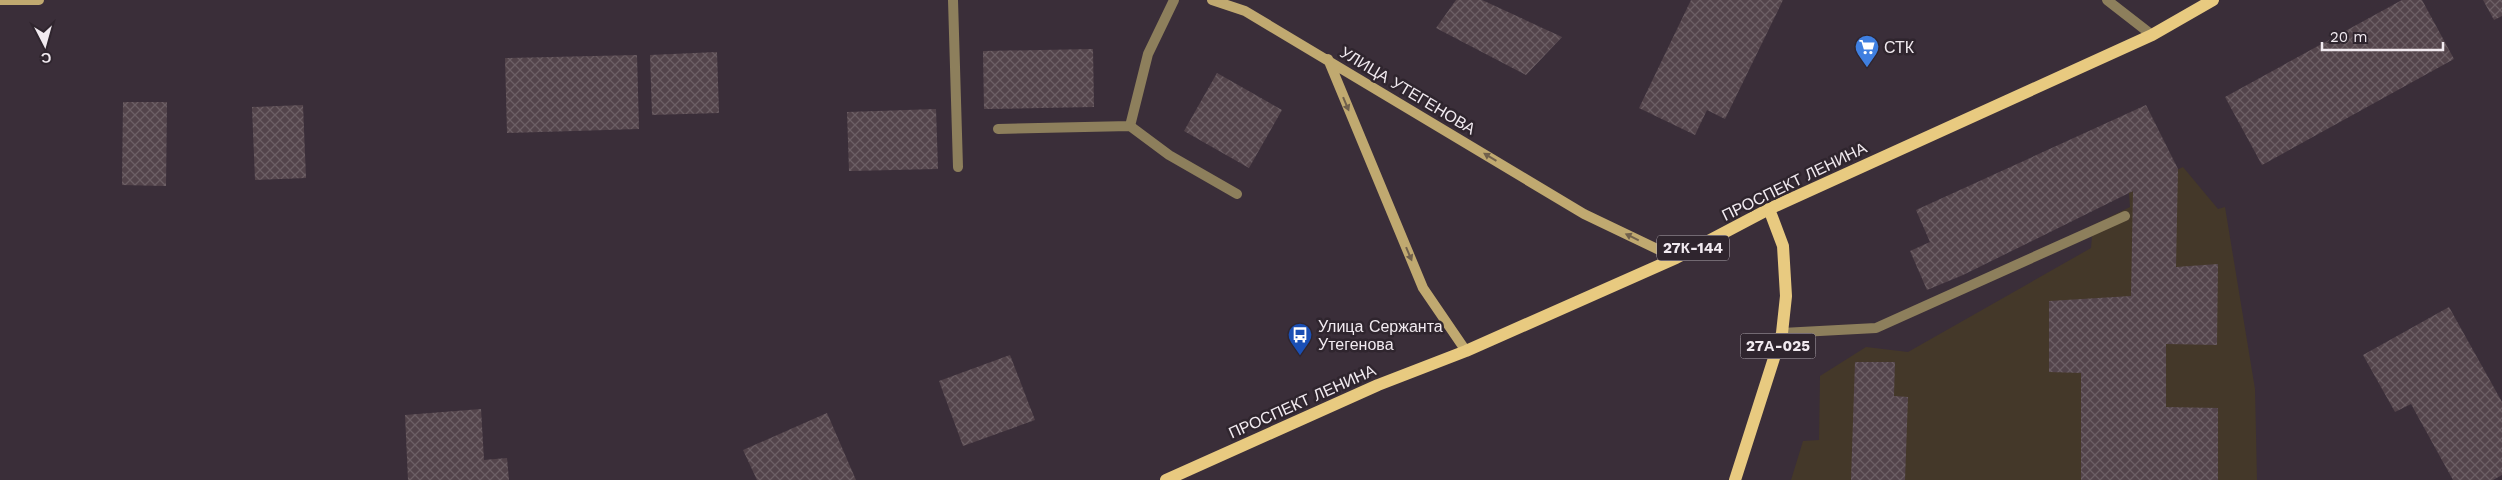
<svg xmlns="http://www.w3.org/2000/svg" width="2502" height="480" font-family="'Work Sans',sans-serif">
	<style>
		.commercial { fill: #443829 }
		.building { fill: url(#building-cross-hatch) }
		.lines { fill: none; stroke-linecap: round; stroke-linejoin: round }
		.lane { stroke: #8d7f5c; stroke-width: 10 }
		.street { stroke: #8d7f5c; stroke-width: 10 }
		.secondary { stroke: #c0a970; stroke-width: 10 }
		.primary { stroke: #e8ca80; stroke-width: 12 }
		.oneway { fill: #70604c }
		.labels { text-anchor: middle; stroke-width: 5; stroke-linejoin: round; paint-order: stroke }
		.shield { fill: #2f252e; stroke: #b7afb6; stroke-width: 1 }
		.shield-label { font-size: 15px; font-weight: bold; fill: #f1eaf0 }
		.poi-label { font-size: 16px; fill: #f1eaf0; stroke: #2f252e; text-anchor: start }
		.street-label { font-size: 16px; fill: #f1eaf0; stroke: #2f252e }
	</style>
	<defs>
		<pattern id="building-cross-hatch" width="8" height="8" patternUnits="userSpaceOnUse" patternTransform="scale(1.25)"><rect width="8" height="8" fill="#53444b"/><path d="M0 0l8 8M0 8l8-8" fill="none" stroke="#6c5f65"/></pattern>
	</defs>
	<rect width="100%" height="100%" fill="#3a2e39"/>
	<!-- commercial -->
	<path class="commercial" d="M 2183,167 L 2218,209 L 2225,207 L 2255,389 L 2257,480 L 1791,480 L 1803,441 L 1819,440 L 1820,376 L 1866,347 L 1908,352 L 2091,248 L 2093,225 L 2130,207 L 2129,193 Z"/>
	<!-- building -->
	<path class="building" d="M 1456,0 L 1482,0 L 1562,37 L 1526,75 L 1436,28 Z
		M 1691,0 L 1783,0 L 1725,119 L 1707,110 L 1695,135 L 1639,108 Z
		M 2402,0 L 2422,0 L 2454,59 L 2262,165 L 2225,97 Z
		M 2483,0 L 2502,0 L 2502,16 L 2494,20 Z
		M 1093,49 L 1094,107 L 984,109 L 983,51 Z
		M 717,52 L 719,113 L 652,115 L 650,55 Z
		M 637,55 L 639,129 L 507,133 L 505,58 Z
		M 1217,73 L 1282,110 L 1249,168 L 1184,131 Z
		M 123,102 L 167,102 L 166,186 L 122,185 Z
		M 303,105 L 306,178 L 255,180 L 252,107 Z
		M 2146,105 L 2178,169 L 2176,267 L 2218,264 L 2217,345 L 2166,344 L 2166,407 L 2218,408 L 2218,480 L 2081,480 L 2081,373 L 2049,372 L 2049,301 L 2131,296 L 2133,191 L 1963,275 L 1927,290 L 1910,251 L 1930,242 L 1916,210 Z
		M 936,109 L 938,169 L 849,171 L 847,112 Z
		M 2449,307 L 2502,402 L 2502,475 L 2493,480 L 2453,480 L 2411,404 L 2395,412 L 2363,355 Z
		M 1010,355 L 1035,420 L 963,446 L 939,381 Z
		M 1855,362 L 1895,362 L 1894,396 L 1908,397 L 1905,480 L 1851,480 Z
		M 481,409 L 484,460 L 507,458 L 509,480 L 408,480 L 405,415 Z
		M 827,413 L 856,480 L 757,480 L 743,450 Z"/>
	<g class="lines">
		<!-- lane -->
		<path class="lane" d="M 953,0 L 958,167
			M 1130,126 L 1169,155 L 1237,194
			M 998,129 L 1130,126 L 1148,54 L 1174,0
			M 1782,333 L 1876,328 L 2125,216"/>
		<!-- street -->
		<path class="street" d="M 2107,0 L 2152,35"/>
		<!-- secondary -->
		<path class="secondary" d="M 0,0 L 39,0
			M 1212,0 L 1245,11 L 1584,214 L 1676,258
			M 1328,59 L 1423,288 L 1466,351"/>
		<!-- primary -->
		<path class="primary" d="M 1166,480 L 1378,385 L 1466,351 L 1676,258 L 1769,209 L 2152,35 L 2213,0
			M 1735,480 L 1782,333 L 1786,296 L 1783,246 L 1769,209"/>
	</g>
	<!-- one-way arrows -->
	<defs><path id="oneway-solid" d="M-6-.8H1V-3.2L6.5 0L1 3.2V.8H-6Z" transform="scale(1.25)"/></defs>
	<g class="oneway">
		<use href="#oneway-solid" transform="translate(1346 104) rotate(67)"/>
		<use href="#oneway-solid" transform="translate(1490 157) rotate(-149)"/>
		<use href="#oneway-solid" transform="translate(1632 237) rotate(-154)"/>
		<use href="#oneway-solid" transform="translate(1409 254) rotate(67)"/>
	</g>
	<!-- icons -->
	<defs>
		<symbol id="supermarket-pin" viewBox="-11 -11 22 30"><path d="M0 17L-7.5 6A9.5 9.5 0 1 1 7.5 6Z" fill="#3f7fe0" stroke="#2f252e"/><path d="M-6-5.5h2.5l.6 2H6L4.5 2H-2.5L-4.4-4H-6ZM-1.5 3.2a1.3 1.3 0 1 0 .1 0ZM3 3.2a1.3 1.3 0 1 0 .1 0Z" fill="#fff"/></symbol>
		<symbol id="bus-pin" viewBox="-11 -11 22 30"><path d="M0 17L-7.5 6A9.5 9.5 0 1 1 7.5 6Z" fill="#1a4fb4" stroke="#2f252e"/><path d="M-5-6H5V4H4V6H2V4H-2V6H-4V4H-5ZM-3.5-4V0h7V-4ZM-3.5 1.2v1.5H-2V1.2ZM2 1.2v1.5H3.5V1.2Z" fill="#fff"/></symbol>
	</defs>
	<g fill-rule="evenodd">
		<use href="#supermarket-pin" x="1853" y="33" width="28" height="38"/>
		<use href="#bus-pin" x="1286" y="321" width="28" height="38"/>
	</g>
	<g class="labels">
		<!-- shield labels -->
		<g class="shield">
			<rect x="1657" y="235.5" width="72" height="25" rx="4"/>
			<rect x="1740.5" y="333.5" width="75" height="25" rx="4"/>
		</g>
		<g class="shield-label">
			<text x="1693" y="253">27К-144</text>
			<text x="1778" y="351">27А-025</text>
		</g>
		<!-- poi labels -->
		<g class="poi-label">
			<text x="1884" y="53">СТК</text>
			<text x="1318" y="332">Улица Сержанта<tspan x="1318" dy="18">Утегенова</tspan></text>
		</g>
		<!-- street labels -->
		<g class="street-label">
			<text transform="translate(1408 90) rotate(31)" y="6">УЛИЦА УТЕГЕНОВА</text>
			<text transform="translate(1794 181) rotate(-26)" y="6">ПРОСПЕКТ ЛЕНИНА</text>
			<text transform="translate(1302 401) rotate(-24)" y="6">ПРОСПЕКТ ЛЕНИНА</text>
		</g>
	</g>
	<!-- north arrow -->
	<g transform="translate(45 45) rotate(174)" stroke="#2f252e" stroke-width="4" paint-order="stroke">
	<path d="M0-4L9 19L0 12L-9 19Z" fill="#f1eaf0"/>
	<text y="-8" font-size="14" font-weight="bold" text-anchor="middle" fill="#f1eaf0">С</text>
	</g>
	<!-- scale -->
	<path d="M2322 42v8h121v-8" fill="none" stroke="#f1eaf0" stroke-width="2.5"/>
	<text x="2330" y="42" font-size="15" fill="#f1eaf0" stroke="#2f252e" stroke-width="4" paint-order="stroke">20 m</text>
</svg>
